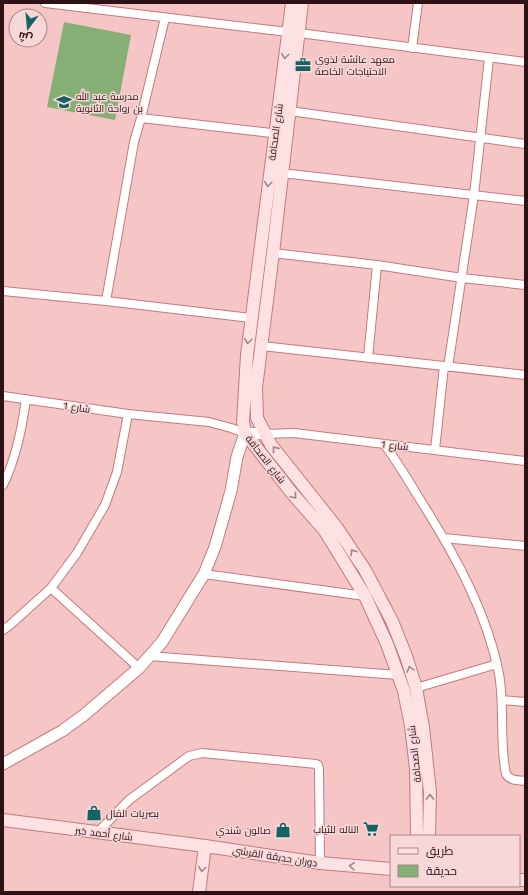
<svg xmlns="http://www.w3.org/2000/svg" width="528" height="895" font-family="'Work Sans',Cairo,sans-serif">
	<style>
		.green { fill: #86af76 }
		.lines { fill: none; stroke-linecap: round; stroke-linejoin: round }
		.minor-casing { stroke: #c37a7d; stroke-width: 10 }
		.tertiary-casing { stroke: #c37a7d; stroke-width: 13 }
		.secondary-casing { stroke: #c37a7d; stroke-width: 14 }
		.minor { stroke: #fff; stroke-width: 8 }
		.tertiary { stroke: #fff; stroke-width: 11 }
		.secondary { stroke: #fee1e3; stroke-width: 12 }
		.oneway { stroke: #a08386 }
		.labels { text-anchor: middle; stroke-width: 3; stroke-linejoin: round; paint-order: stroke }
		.poi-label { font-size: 10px; fill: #2d1114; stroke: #f8d7d8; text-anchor: start }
		.street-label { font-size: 10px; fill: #2d1114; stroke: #f8d7d8 }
	</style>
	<rect width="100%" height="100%" fill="#f6c6c7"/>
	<!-- green -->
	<path class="green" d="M 64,22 L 131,35 L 115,120 L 47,107 Z"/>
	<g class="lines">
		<defs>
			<path id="minor" d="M 45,3 L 288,32
				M 299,33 L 525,62
				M 412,48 L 418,3
				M 290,111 L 525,144
				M 141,118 L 280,134
				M 282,174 L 291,174 L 525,201
				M 273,253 L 377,265 L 462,278 L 525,285
				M 3,291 L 106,301 L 251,318
				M 106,301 L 134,142 L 141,118 L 165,18
				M 262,346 L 525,375
				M 368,358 L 377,265
				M 448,367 L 474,195 L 489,58
				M 3,396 L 128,414 L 209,422 L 231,428 L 245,433
				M 265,434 L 294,433 L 525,461
				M 384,444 C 399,464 411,485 424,506 C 456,557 487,613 499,674 C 505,707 499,741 506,774 C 510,781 518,780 525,781
				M 435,450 L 444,366
				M 3,485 C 16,459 22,429 26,399
				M 444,538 L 525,546
				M 204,574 L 365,596
				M 51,588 L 139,668
				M 3,630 L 10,625 L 51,588 L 77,553 L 105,505 L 117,472 L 128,414
				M 149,656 L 398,675
				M 416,688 L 497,664
				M 502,700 L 525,702
				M 98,832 L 129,800 L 189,756 L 202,753 L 316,764 L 318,765 L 319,769 L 320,863"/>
			<path id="tertiary" d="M 3,764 L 62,731 L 84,715 L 139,668 L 162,642 L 204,574 L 215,547 L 231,491 L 237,457 L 245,433 L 265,434"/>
			<path id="secondary" d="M 292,3 L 247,355 L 243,422 L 245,433 L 291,492 L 325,531 L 365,596 L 387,644 L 404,691 L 411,726 L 416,769 L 417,836
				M 302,3 L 273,253 L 256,388 L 257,418 L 271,445 L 337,528 L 365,570 L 392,621 L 406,656 L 416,688 L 423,727 L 430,792 L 429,836
				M 3,820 L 205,846
				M 519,880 L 525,880
				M 199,892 L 205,846 L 320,863 L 391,869"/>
		</defs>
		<!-- minor casing -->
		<use href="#minor" class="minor-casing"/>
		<!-- tertiary casing -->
		<use href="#tertiary" class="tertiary-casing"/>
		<!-- secondary casing -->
		<use href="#secondary" class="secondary-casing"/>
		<!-- minor -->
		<use href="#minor" class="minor"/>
		<!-- tertiary -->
		<use href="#tertiary" class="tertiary"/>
		<!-- secondary -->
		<use href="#secondary" class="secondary"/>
	</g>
	<!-- one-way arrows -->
	<defs><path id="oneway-chevron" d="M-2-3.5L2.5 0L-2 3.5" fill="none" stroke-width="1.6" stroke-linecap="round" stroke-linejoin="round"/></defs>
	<g class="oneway">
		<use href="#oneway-chevron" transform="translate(285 56) rotate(97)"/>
		<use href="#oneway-chevron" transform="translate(268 184) rotate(97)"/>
		<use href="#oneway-chevron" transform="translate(248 341) rotate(97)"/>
		<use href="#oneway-chevron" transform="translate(275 449) rotate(-129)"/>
		<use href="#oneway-chevron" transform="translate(294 496) rotate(50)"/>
		<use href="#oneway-chevron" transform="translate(353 552) rotate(-123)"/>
		<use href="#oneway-chevron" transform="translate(410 669) rotate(-107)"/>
		<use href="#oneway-chevron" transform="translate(430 797) rotate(-90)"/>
		<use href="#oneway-chevron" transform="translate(352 866) rotate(-175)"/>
		<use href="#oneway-chevron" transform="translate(202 869) rotate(98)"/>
	</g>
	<!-- icons -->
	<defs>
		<symbol id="office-bare" viewBox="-9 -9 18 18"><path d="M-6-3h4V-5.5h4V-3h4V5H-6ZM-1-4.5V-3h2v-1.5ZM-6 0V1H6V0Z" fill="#136364" stroke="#f8d7d8" stroke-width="2.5" paint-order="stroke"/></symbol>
		<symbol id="school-bare" viewBox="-9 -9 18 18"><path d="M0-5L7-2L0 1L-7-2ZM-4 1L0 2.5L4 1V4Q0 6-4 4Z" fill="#136364" stroke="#f8d7d8" stroke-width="2.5" paint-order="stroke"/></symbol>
		<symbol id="shop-bare" viewBox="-9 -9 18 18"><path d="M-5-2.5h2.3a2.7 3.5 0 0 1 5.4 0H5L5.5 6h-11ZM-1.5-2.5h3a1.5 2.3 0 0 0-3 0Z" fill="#136364" stroke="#f8d7d8" stroke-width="2.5" paint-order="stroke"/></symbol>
		<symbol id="supermarket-bare" viewBox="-9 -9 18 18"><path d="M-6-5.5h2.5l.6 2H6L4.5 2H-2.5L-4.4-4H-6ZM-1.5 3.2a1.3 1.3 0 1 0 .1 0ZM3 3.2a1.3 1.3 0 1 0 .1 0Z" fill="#136364" stroke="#f8d7d8" stroke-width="2.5" paint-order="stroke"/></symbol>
	</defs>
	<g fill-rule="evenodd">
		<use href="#office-bare" x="292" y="54" width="22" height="22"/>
		<use href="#school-bare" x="53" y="91" width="22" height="22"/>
		<use href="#shop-bare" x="83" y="802" width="22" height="22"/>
		<use href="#supermarket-bare" x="360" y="818" width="22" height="22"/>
		<use href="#shop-bare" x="272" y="819" width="22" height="22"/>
	</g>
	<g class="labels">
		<!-- poi labels -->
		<g class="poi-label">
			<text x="315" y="63">معهد عائشة لذوي<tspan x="315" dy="12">الاحتياجات الخاصة</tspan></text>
			<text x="76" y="100">مدرسة عبد الله<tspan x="76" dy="12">بن رواحة الثانوية</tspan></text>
			<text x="106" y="817">بصريات الفال</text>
			<text x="359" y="833" text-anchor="end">الناله للثياب</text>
			<text x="271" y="834" text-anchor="end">صالون شندي</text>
		</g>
		<!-- street labels -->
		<g class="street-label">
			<text transform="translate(275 132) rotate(-82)" y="4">شارع الصحافة</text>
			<text transform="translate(77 407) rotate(8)" y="4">شارع 1</text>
			<text transform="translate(395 445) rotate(6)" y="4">شارع 1</text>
			<text transform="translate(266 459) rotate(52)" y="4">شارع الصحافة</text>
			<text transform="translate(414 754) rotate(-96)" y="4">شارع الصحافة</text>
			<text transform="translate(104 833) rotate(7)" y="4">شارع أحمد خير</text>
			<text transform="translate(275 856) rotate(9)" y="4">دوران حديقة القرشي</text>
		</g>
	</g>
	<!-- border -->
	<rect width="528" height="895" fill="none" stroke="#2d1114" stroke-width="8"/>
	<!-- legend -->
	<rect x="390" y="835" width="130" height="52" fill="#f8d7d8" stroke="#a7888a"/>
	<rect x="398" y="848" width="20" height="6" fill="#fee1e3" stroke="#a7888a"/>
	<text x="426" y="855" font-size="12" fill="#2d1114">طريق</text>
	<rect x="398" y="865" width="20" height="12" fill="#86af76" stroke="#a7888a"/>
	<text x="426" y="875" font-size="12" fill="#2d1114">حديقة</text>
	<!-- north arrow -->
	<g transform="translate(28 28) rotate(196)"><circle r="19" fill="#f8d7d8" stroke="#a7888a"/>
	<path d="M0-3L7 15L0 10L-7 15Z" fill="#136364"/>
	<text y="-6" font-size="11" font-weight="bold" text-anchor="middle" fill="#2d1114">ش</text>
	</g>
</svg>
